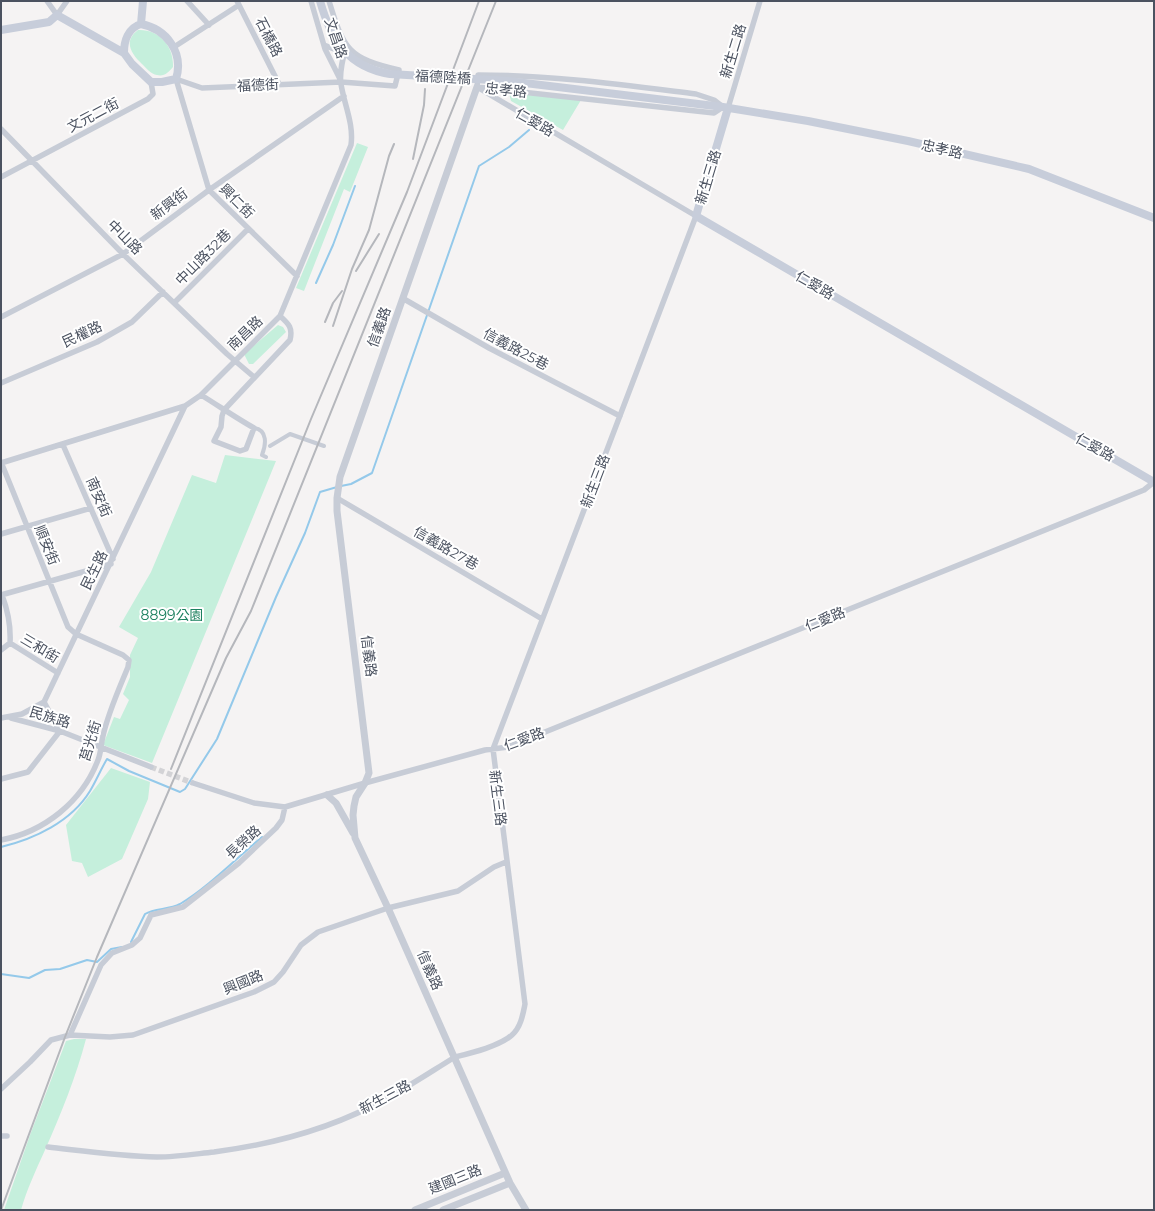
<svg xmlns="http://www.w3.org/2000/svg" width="1155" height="1211" font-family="Montserrat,'Noto Sans TC',sans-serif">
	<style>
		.green { fill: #c5efdc }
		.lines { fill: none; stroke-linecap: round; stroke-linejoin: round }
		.stream { stroke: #94c9ea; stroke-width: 2 }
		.minor-tunnel { stroke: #d3d3d6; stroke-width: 5.5; stroke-dasharray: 5.5 3; stroke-linecap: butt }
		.pedestrian { stroke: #c7ccd6; stroke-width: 4 }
		.minor { stroke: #c7ccd6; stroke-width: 5.5 }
		.tertiary { stroke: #c7ccd6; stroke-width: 7 }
		.secondary { stroke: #c7cdda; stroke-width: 8 }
		.rail { stroke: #b5b7bc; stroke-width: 2 }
		.labels { text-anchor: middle; stroke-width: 4; stroke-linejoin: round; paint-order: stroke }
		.street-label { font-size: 14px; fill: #4b5260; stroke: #fff }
		.park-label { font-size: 14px; fill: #1c815f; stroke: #fff }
	</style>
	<rect width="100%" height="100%" fill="#f5f3f3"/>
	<!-- green -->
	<path class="green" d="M 138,30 C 159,29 174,46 173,67 C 169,72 164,77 157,75 C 151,74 146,68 142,64 C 131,54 123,41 138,30 Z
		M 509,93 L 581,100 L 563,130 L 511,101 Z
		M 357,143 L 368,147 L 350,192 L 344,189 L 304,291 L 296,288 Z
		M 278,325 L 283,327 L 286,332 L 253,364 L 249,364 L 244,354 Z
		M 225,455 L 276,461 L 152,763 L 103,745 L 114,717 L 120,719 L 129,700 L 123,694 L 130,677 L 130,655 L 138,638 L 119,627 L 151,572 L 192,475 L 216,483 Z
		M 111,768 L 150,782 L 148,799 L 122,859 L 88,877 L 82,863 L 72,861 L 66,825 Z
		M 74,1039 L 86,1039 C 76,1077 61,1114 45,1150 C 36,1170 27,1189 21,1210 L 4,1210 L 30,1135 L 66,1041 Z"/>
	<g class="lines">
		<!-- stream -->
		<path class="stream" d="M 316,283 L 333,245 L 355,186
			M 341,486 L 351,484 L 372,473 L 479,166 L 509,147 L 529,130
			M 1,847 C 34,839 71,822 90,791 C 96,781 101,769 107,759 L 129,771 L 180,792 L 185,789 L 217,739 L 276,597 L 305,533 L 320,492 L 337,487
			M 131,942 L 145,914 C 155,908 169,910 180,904 C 206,889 238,857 262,837
			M 1,974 L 29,978 L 45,970 L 60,969 L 87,960 L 97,962 L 111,949 L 122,947"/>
		<!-- minor-tunnel -->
		<path class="minor-tunnel" d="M 151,767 L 193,783"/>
		<!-- pedestrian -->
		<path class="pedestrian" d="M 254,428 C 268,430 266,445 262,455 L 266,457
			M 270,446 L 290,434 L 324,446"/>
		<!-- minor -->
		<path class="minor" d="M 47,1 L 57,15 L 67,1
			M 187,1 L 209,25
			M 237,1 L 279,84
			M 311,1 L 325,49 L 341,81
			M 324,45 L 334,49 L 342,44
			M 174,47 L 239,5
			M 478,75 C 551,75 623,85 696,94 L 714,100 L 723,107 L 714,113 L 477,87 Z
			M 176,79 L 202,88 L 341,82 L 395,86 L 399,70 C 348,58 344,50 329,1
			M 176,79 L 209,190 L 297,276
			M 728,108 L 760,1
			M 1,129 L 123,254 L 227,354 L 254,377
			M 1,177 L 148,99 L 153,94 L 151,82
			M 404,299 L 489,348 L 620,416
			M 175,302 L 248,229
			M 1,317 L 123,254 L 209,190 L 344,96
			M 1,383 L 97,342 L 132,322 L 163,292
			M 201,395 C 219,406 236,418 254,428 L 246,449 L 240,451 L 214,441 L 221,427 L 222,416 L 224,410 L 290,340 C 293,328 289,324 280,316
			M 63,445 L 113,559
			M 1,462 L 68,627 L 76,634 L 123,655 L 129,660 L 128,667 C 119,689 108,713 103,736 C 101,744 101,753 98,760 C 82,802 44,832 1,840
			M 1,463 L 185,406 L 201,395 L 280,316 L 351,145 C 354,124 344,104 341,84 C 339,72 343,58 346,47
			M 337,498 L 542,619
			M 1,534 L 91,508
			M 1,595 L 111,564
			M 10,643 L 58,673
			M 1,650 L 10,643 C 11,626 8,611 2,595
			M 1,718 L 22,714 L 44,702 L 185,406
			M 11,718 L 60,731 L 151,767
			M 1,779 L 28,772 L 60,731 L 44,702
			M 193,783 L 254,803 L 285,807 L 365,783 L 485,750 L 508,747 L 1144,490 L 1154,482
			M 70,1035 L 101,965 L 112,953 L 132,945 L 140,938 L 151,915 L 183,907 L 239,863 L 276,828 L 282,820 L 285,807
			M 1,1089 L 30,1062 L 51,1040 L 70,1035 L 110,1037 L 133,1035 L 254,992 L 274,982 L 283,972 L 301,945 L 318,932 L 388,908 L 458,891 L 494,867 L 506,862
			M 1,1136 L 7,1136
			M 48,1147 C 84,1151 120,1156 157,1157 C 176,1157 195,1154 214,1152 C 275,1144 334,1128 387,1098 C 410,1086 432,1071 455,1057 C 471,1053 500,1046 512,1035 C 521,1027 523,1014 525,1004 L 493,749 L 696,216 L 477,87"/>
		<!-- tertiary -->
		<path class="tertiary" d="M 477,87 L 340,477 L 337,498 L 337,511 L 369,773 L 365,783 L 356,797 L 354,806 L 353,815 L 355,838 L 388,908 L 510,1183 L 526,1210
			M 327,795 L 336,803 L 353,833
			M 415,1210 L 505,1173
			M 443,1210 L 510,1183"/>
		<!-- secondary -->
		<path class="secondary" d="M 320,1 C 331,40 348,67 390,74 L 508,81 L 723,107 L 808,121 L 908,141 L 1029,169 L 1154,218
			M 141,24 L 143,1
			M 1,30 L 49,22 L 57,15 L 124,53 L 132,64 L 151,82 L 162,82 L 176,79 C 184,53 167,29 141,24 C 128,28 124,41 124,53
			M 728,108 L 696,216 L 1154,482"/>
		<!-- rail -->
		<path class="rail" d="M 413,159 L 424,105 L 425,89
			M 356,271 L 379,234
			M 325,322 L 333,303 L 342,291
			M 333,326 L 352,269 L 369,230 L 389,156 L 394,144
			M 171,769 L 311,419 L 407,192 L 479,1
			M 1,1210 L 65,1037 L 97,957 L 226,658 L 251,611 L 496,1"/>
	</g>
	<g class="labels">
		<!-- street labels -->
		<g class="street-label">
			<text transform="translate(269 37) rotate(63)" y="5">石橋路</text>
			<text transform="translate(336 38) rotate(71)" y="5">文昌路</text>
			<text transform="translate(733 51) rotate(-73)" y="5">新生二路</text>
			<text transform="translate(443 77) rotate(3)" y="5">福德陸橋</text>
			<text transform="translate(258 85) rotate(-3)" y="5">福德街</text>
			<text transform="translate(506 90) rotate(6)" y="5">忠孝路</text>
			<text transform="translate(93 115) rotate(-28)" y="5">文元二街</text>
			<text transform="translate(535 122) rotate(30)" y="5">仁愛路</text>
			<text transform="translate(942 149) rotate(13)" y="5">忠孝路</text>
			<text transform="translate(708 177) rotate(-73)" y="5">新生三路</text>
			<text transform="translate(237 201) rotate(45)" y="5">興仁街</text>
			<text transform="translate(169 204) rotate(-37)" y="5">新興街</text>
			<text transform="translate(125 237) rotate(45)" y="5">中山路</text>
			<text transform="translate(203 257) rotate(-45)" y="5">中山路32巷</text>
			<text transform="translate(815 285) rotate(30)" y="5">仁愛路</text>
			<text transform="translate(379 327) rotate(-70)" y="5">信義路</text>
			<text transform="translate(245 333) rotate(-44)" y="5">南昌路</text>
			<text transform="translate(82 334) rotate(-25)" y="5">民權路</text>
			<text transform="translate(516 349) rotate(28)" y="5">信義路25巷</text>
			<text transform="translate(1095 447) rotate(29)" y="5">仁愛路</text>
			<text transform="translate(595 481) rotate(-69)" y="5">新生三路</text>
			<text transform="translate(99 497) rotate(66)" y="5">南安街</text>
			<text transform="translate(47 545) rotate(68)" y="5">順安街</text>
			<text transform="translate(446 548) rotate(30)" y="5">信義路27巷</text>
			<text transform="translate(94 570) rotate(-64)" y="5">民生路</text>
			<text transform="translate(825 619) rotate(-22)" y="5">仁愛路</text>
			<text transform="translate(40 648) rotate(31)" y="5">三和街</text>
			<text transform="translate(369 656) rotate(83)" y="5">信義路</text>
			<text transform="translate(50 717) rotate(17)" y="5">民族路</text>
			<text transform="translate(524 739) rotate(-20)" y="5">仁愛路</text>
			<text transform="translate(90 741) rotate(-73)" y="5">莒光街</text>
			<text transform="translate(498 798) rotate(83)" y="5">新生三路</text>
			<text transform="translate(243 842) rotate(-42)" y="5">長榮路</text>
			<text transform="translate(430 970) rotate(66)" y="5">信義路</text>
			<text transform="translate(243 982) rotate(-22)" y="5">興國路</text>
			<text transform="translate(385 1097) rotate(-28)" y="5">新生三路</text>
			<text transform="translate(455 1179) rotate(-22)" y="5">建國三路</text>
		</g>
		<!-- park labels -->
		<g class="park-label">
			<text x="172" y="620">8899公園</text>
		</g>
	</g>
	<!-- border -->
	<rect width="1155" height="1211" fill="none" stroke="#4b5260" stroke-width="4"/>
</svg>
